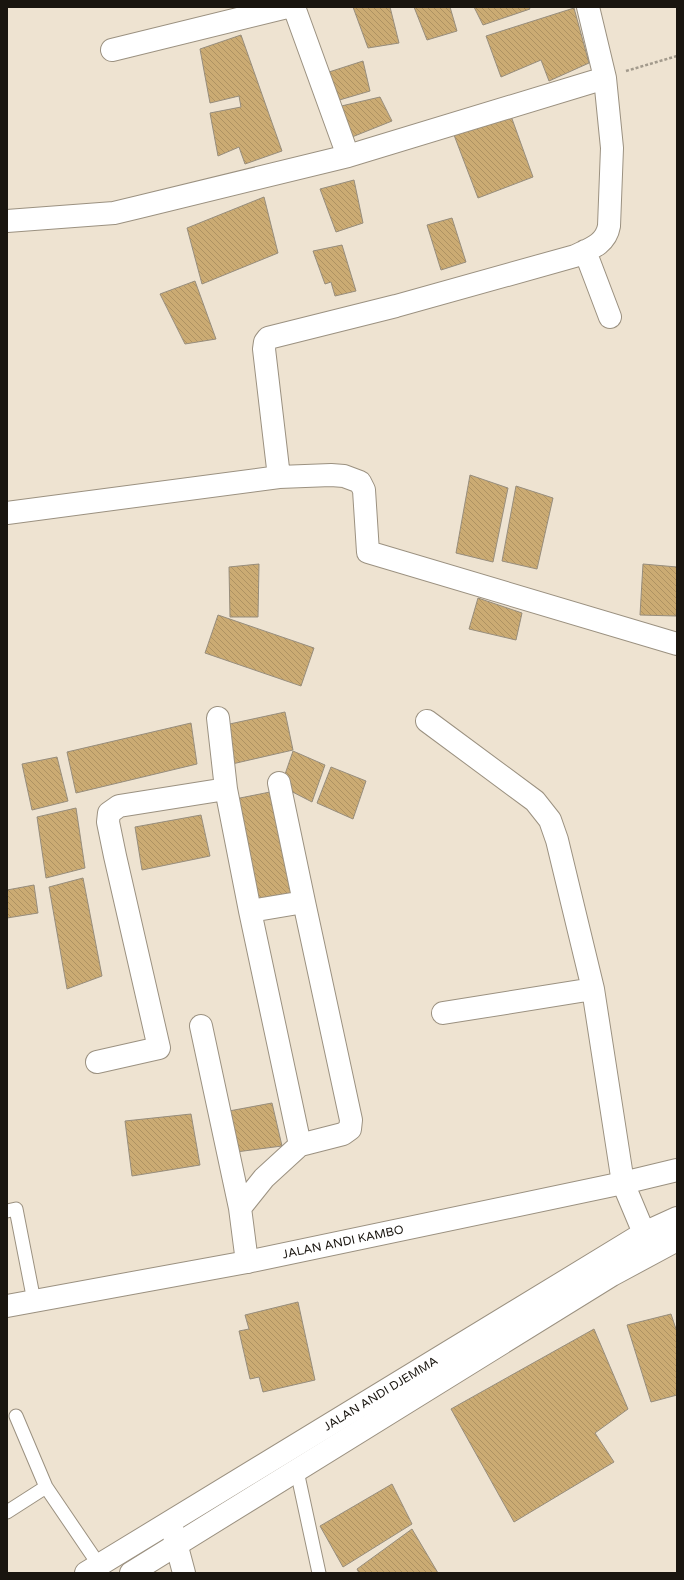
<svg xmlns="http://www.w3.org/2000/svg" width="684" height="1580" font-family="'Varela Round',sans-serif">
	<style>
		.building { fill: url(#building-back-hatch); stroke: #978d7c }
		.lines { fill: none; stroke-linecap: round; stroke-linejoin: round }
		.lane-casing { stroke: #9b9180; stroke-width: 15 }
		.street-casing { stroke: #9b9180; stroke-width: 24 }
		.secondary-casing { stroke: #9b9180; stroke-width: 24 }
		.highway-casing { stroke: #9b9180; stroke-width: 24 }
		.path { stroke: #a29a8c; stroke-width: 2.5; stroke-dasharray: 3 2; stroke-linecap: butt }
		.lane { stroke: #fff; stroke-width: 13 }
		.street { stroke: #fff; stroke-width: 22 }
		.secondary { stroke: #fff; stroke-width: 22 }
		.highway { stroke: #fff; stroke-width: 22 }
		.labels { text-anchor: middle; stroke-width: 3.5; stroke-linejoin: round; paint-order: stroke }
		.street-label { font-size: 12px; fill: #19150f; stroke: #fff }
	</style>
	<defs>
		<pattern id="building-back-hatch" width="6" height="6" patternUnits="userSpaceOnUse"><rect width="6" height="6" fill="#cbab73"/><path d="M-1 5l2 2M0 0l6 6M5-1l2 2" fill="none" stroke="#ae9262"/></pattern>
	</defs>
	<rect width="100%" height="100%" fill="#eee3d1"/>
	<!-- building -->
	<path class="building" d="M 353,7 L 390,7 L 399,43 L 368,48 Z
		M 414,7 L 450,7 L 457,31 L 427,40 Z
		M 474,7 L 529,7 L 530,9 L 483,25 Z
		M 574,8 L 589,63 L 549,81 L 541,60 L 501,77 L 486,36 Z
		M 241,35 L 282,151 L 245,164 L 239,147 L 218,156 L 210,113 L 241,107 L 239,96 L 210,103 L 200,49 Z
		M 363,61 L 370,91 L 336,101 L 329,72 Z
		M 380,97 L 392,121 L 352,137 L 337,107 Z
		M 511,116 L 533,177 L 478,198 L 454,135 Z
		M 354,180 L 363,223 L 336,232 L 320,189 Z
		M 264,197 L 278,253 L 202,284 L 187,228 Z
		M 452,218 L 466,262 L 441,270 L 427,225 Z
		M 342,245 L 356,291 L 335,296 L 331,282 L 325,284 L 313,251 Z
		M 195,281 L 216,339 L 185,344 L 160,294 Z
		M 470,475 L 508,488 L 493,562 L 456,553 Z
		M 516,486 L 553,498 L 537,569 L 502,561 Z
		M 259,564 L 258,617 L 230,617 L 229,567 Z
		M 643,564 L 677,567 L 677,609 L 676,616 L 640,615 Z
		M 478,598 L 522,613 L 516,640 L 469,629 Z
		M 218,615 L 314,648 L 301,686 L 205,653 Z
		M 285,712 L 293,750 L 232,764 L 225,725 Z
		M 191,723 L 197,764 L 76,793 L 67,752 Z
		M 293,751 L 325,765 L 312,802 L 281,786 Z
		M 57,757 L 68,801 L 32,810 L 22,764 Z
		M 331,767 L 366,781 L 353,819 L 317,803 Z
		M 270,792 L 294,893 L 252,900 L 230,800 Z
		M 76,808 L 85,868 L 46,878 L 37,817 Z
		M 201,815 L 210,856 L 142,870 L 135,827 Z
		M 83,878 L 102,976 L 67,989 L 49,887 Z
		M 34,885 L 38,913 L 7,918 L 7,890 Z
		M 272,1103 L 282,1146 L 236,1152 L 229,1111 Z
		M 191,1114 L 200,1165 L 132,1176 L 125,1121 Z
		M 298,1302 L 315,1380 L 263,1392 L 259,1377 L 250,1379 L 239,1331 L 249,1329 L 245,1315 Z
		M 671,1314 L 677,1332 L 677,1395 L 651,1402 L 627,1325 Z
		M 594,1329 L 628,1409 L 595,1433 L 614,1462 L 514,1522 L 451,1409 Z
		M 392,1484 L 412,1524 L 343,1567 L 320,1526 Z
		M 412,1529 L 438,1573 L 359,1573 L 357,1569 Z"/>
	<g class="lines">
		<defs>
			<path id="lane" d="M 7,1211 L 16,1209 L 34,1301
				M 16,1416 L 46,1487
				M 297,1471 L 319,1573
				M 7,1512 L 46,1487 L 99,1565"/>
			<path id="street" d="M 294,7 L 348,156
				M 112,50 L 287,7
				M 7,221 L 114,213 L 139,207 L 348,156 L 605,78 L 588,7
				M 585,251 L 610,317
				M 279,477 L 264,349 L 265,342 L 268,338 L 396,306 L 575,256 C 590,249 606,244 609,226 L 612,148 L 605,78
				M 7,513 L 279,477 L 331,475 L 344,476 L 360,482 L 364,490 L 368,552 L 677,644
				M 218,718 L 226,789 L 250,911 L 300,1145 L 264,1178 L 240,1208 L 247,1262
				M 427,721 L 535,801 L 550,820 L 557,840 L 593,989 L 623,1183 L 644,1233 L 654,1250
				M 279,783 L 304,902
				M 250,911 L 304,902 L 351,1120 L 350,1129 L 343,1134 L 300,1145
				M 443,1013 L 593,989
				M 201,1026 L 240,1208
				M 97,1062 L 159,1048 L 115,856 L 108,822 L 109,813 L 119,806 L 226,789
				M 172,1528 L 184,1573"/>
			<g id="secondary">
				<path id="s1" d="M 7,1306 L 247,1262 L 623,1183 L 677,1170"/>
			</g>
			<g id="highway">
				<path id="s2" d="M 86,1573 L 644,1233 L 677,1218"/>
				<path d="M 131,1573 L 612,1275 L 677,1240"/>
			</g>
		</defs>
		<!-- lane casing -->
		<use href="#lane" class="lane-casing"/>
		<!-- street casing -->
		<use href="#street" class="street-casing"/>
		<!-- secondary casing -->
		<use href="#secondary" class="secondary-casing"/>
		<!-- highway casing -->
		<use href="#highway" class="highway-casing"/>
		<!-- path -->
		<path class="path" d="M 626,71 L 677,56"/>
		<!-- lane -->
		<use href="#lane" class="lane"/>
		<!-- street -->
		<use href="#street" class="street"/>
		<!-- secondary -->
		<use href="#secondary" class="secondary"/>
		<!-- highway -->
		<use href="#highway" class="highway"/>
	</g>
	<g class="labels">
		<!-- street labels -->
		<g class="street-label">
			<text dy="4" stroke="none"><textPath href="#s1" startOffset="342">JALAN ANDI KAMBO</textPath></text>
			<text dy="4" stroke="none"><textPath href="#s2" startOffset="345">JALAN ANDI DJEMMA</textPath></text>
		</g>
	</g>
	<!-- border -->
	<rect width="684" height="1580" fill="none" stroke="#19150f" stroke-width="16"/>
</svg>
